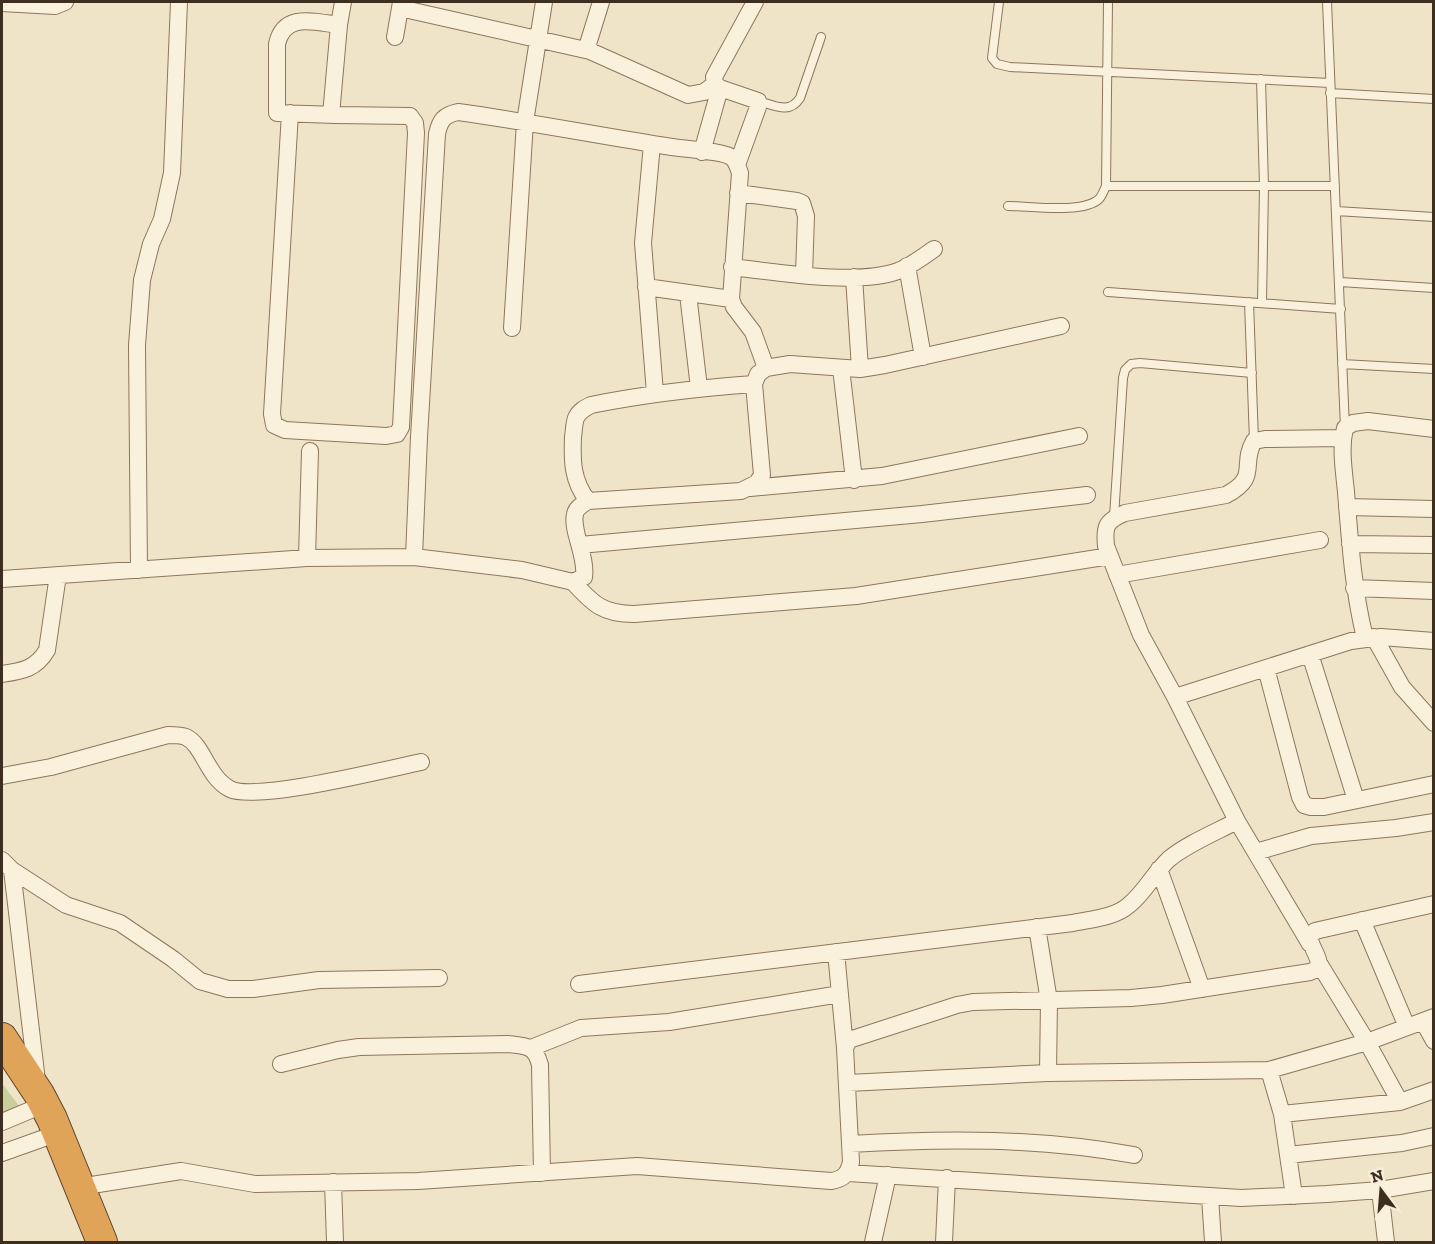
<svg xmlns="http://www.w3.org/2000/svg" width="1435" height="1244" font-family="'Zilla Slab',serif">
	<style>
		.green { fill: #c9cf9b }
		.lines { fill: none; stroke-linecap: round; stroke-linejoin: round }
		.lane-casing { stroke: #8d765c; stroke-width: 10 }
		.street-casing { stroke: #8d765c; stroke-width: 18 }
		.highway-casing { stroke: #5b4430; stroke-width: 32 }
		.lane { stroke: #faf1dc; stroke-width: 8 }
		.street { stroke: #faf1dc; stroke-width: 16 }
		.highway { stroke: #e0a458; stroke-width: 30 }
	</style>
	<rect width="100%" height="100%" fill="#f0e4c8"/>
	<!-- green -->
	<path class="green" d="M 2,1083 L 19,1106 L 2,1113 Z"/>
	<g class="lines">
		<defs>
			<path id="lane" d="M 999,2 L 992,58 L 997,64 L 1010,67 L 1330,83
				M 1327,2 L 1345,428
				M 1261,79 L 1264,186 L 1262,303
				M 1330,93 L 1434,99
				M 758,101 C 774,105 789,115 800,98 L 821,37
				M 1106,186 L 1335,186
				M 1008,206 C 1030,206 1083,214 1099,199 C 1102,196 1104,190 1106,186 L 1108,2
				M 1336,211 L 1434,217
				M 1340,282 L 1434,288
				M 1108,292 L 1341,309
				M 1249,302 L 1254,441
				M 1342,364 L 1434,369
				M 1114,517 L 1123,378 L 1125,370 L 1131,364 L 1140,363 L 1252,373"/>
			<path id="street" d="M 601,2 L 588,44 L 590,51 L 688,95 L 704,92 L 715,84
				M 2,3 L 55,6 L 65,2
				M 400,8 L 590,51
				M 339,25 L 343,2
				M 395,37 L 401,2
				M 290,113 L 272,414 L 274,425 L 285,430 L 386,436 L 397,434 L 401,427 L 416,133 L 415,123 L 410,116 C 365,116 321,115 277,113 L 277,44 C 284,12 314,22 339,25 L 331,115
				M 652,144 L 643,243 L 655,393
				M 702,152 L 720,88
				M 737,165 L 758,107 L 758,101 L 720,88 L 715,84 L 714,77 L 755,2
				M 738,193 L 797,201 L 802,203 L 806,216 L 804,275
				M 907,266 L 923,357
				M 732,267 C 777,272 856,286 898,271 C 911,266 923,257 934,249
				M 854,277 L 860,369
				M 646,287 L 731,299
				M 688,294 L 699,388
				M 512,328 L 525,122 L 544,2
				M 841,368 L 854,480
				M 750,488 L 882,476 L 1079,436
				M 588,501 C 572,481 572,460 573,437 C 574,431 574,423 576,418 C 579,411 585,408 591,405 C 645,394 699,388 754,384
				M 1347,507 L 1434,509
				M 1350,544 L 1434,545
				M 580,545 L 922,514 L 1087,495
				M 414,557 L 419,437 L 437,134 C 440,120 444,115 458,112 C 530,122 601,136 672,147 C 684,149 723,151 731,157 C 736,160 738,167 740,173 L 731,299 L 734,307 L 753,332 L 766,368
				M 307,558 L 310,451
				M 139,570 L 137,345 L 142,280 L 151,244 L 162,219 L 172,173 L 179,2
				M 1117,575 L 1320,540
				M 2,579 L 307,558 L 414,557 L 522,570 L 573,582 L 584,577 C 587,556 571,531 575,514 C 576,508 583,504 588,501 L 741,491 L 757,483 L 762,475 L 754,384 L 758,374 L 766,368 L 790,364 L 860,369 L 885,365 L 1061,326
				M 573,582 C 593,604 603,614 634,614 L 856,596 L 1110,556
				M 1354,588 L 1434,591
				M 1374,637 L 1402,687 L 1434,723
				M 1365,638 C 1353,589 1350,542 1346,492 C 1344,471 1340,449 1345,428 L 1353,423 L 1368,421 L 1434,429
				M 1310,654 L 1356,800
				M 1266,668 L 1300,797 L 1304,805 L 1311,807 L 1324,807 L 1434,784
				M 2,674 C 22,671 36,669 47,650 L 58,575
				M 1175,697 L 1351,641 L 1381,637 L 1434,641
				M 2,776 L 51,767 L 168,735 C 174,735 181,735 186,737 C 204,746 207,777 230,789 C 256,802 387,769 421,762
				M 1256,852 L 1311,836 L 1396,828 L 1434,822
				M 2,860 L 12,870 L 66,905 L 120,923 L 173,959 L 200,981 L 228,989 L 253,989 L 319,980 L 439,978
				M 1159,869 L 1202,989
				M 12,870 L 37,1081
				M 1362,920 L 1407,1027
				M 1037,927 L 1049,1001 L 1048,1073
				M 1310,944 L 1237,821 L 1175,697 L 1141,635 L 1106,546 C 1104,526 1106,521 1125,513 L 1226,495 C 1260,477 1240,465 1254,441 L 1265,439 L 1343,438
				M 836,952 L 845,1048
				M 1320,965 L 1367,1042 L 1400,1102
				M 579,984 L 1073,923 C 1092,919 1114,918 1129,905 C 1145,892 1154,873 1169,859 C 1187,844 1216,832 1237,821
				M 1423,1021 L 1434,1041
				M 531,1048 L 581,1028 L 669,1022 L 840,994
				M 281,1064 L 338,1050 L 359,1047 L 508,1044 C 526,1046 535,1045 540,1065 L 542,1173
				M 1269,1070 L 1282,1114 L 1294,1196
				M 848,1083 L 1048,1073 L 1269,1070 L 1367,1042 L 1434,1017
				M 1282,1114 L 1400,1102 L 1434,1090
				M 2,1122 L 33,1109
				M 850,1144 C 947,1138 1039,1138 1134,1155
				M 2,1153 L 47,1137
				M 1288,1155 L 1402,1143 L 1434,1136
				M 848,1173 L 1241,1198 L 1327,1194 L 1380,1190 L 1434,1181
				M 333,1182 L 335,1242
				M 79,1187 L 181,1171 L 255,1184 L 418,1181 L 637,1166 L 831,1181 C 844,1179 848,1174 851,1162 L 845,1048 L 849,1040 L 957,1005 L 973,1002 L 1131,998 L 1162,995 L 1310,972 C 1330,965 1309,950 1310,936 L 1315,931 L 1434,904
				M 1380,1190 L 1386,1242
				M 1210,1197 L 1213,1242
				M 873,1242 L 888,1175
				M 944,1242 L 947,1178"/>
			<path id="highway" d="M 2,1038 L 39,1094 L 52,1119 L 102,1242"/>
		</defs>
		<!-- lane casing -->
		<use href="#lane" class="lane-casing"/>
		<!-- street casing -->
		<use href="#street" class="street-casing"/>
		<!-- highway casing -->
		<use href="#highway" class="highway-casing"/>
		<!-- lane -->
		<use href="#lane" class="lane"/>
		<!-- street -->
		<use href="#street" class="street"/>
		<!-- highway -->
		<use href="#highway" class="highway"/>
	</g>
	<!-- border -->
	<rect width="1435" height="1244" fill="none" stroke="#3d2e20" stroke-width="6"/>
	<!-- north arrow -->
	<g transform="translate(1381 1190) rotate(344)" stroke="#f7eed8" stroke-width="4.5" paint-order="stroke">
	<path d="M0-4.5L10 22L0 15L-10 22Z" fill="#3d2e20"/>
	<text y="-9" font-size="16" font-weight="bold" text-anchor="middle" fill="#3d2e20">N</text>
	</g>
</svg>
